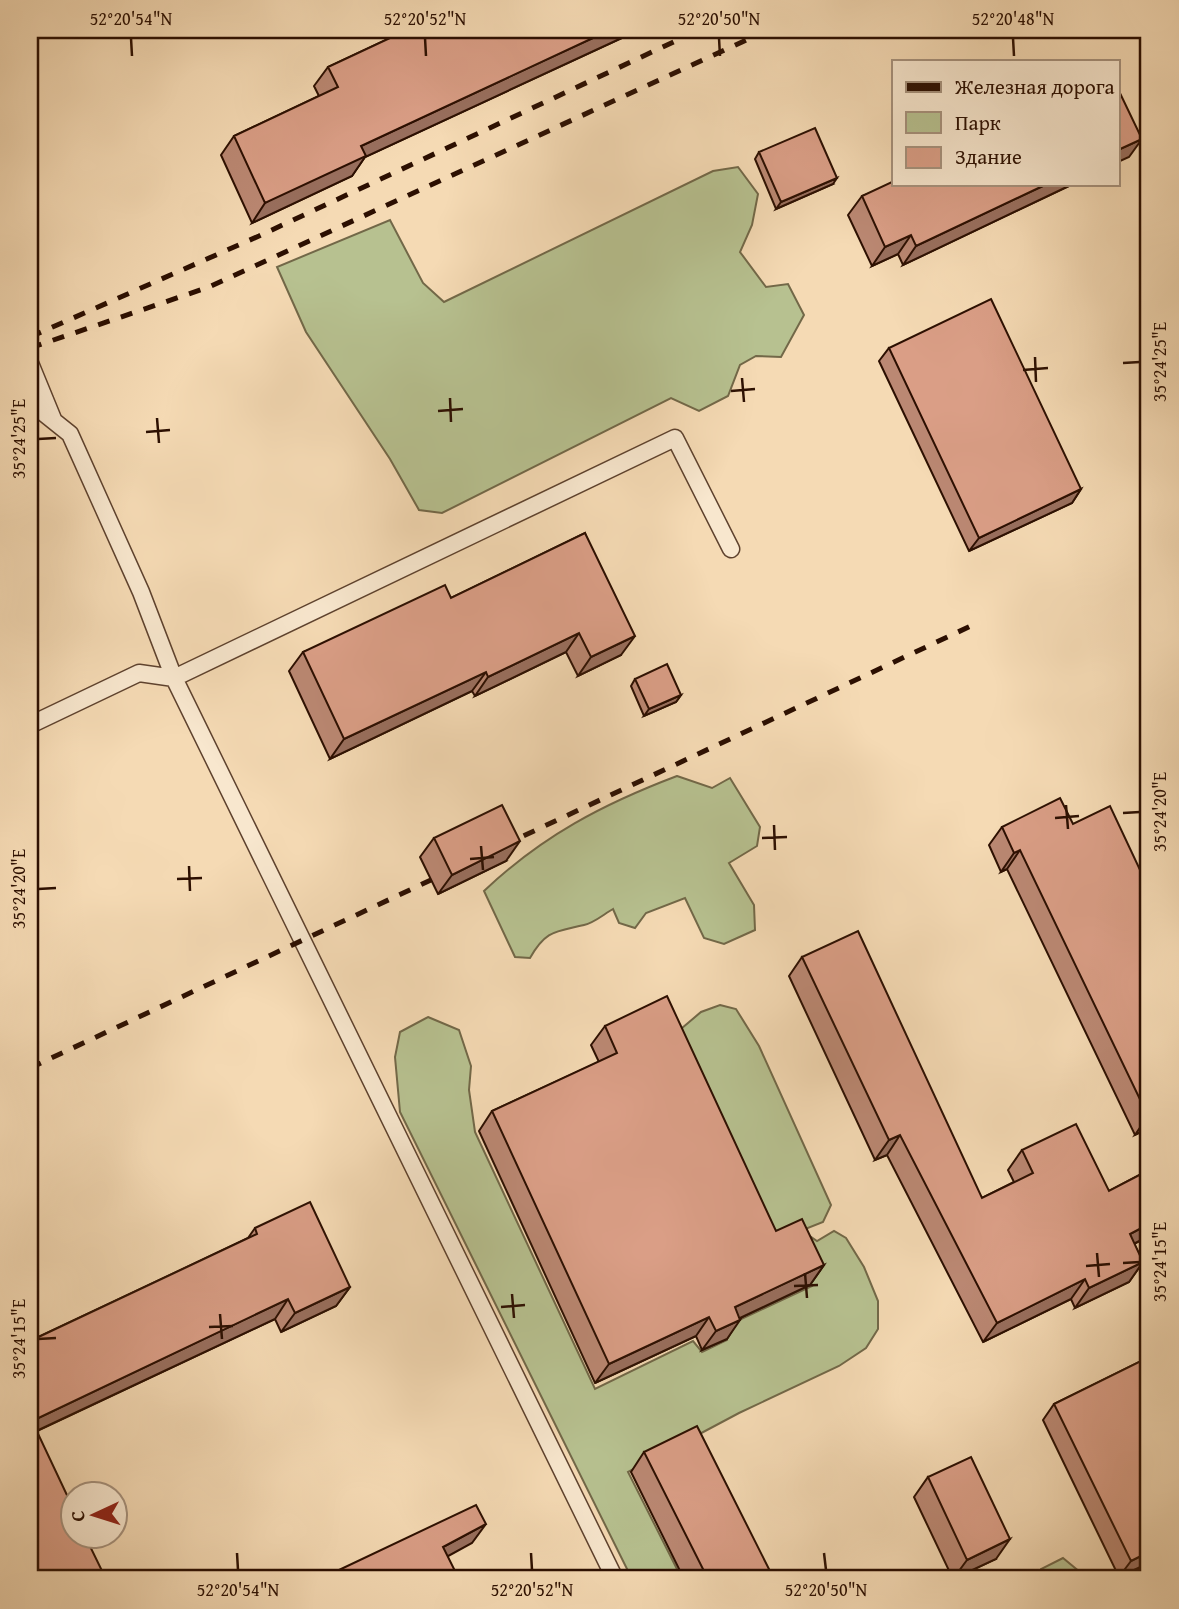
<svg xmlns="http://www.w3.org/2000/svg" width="1179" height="1609" font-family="'Gentium Book Plus',serif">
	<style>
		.green { fill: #b7c190; stroke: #726848; stroke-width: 2 }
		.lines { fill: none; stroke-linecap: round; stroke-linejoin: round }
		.lane-casing { stroke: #5e422e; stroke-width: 19 }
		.lane { stroke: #f8e7ce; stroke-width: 16 }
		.rail { stroke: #2c0f01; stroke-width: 5; stroke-dasharray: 12 12; stroke-linecap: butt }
		.wall { fill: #bb8873; stroke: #2c0f01; stroke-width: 2 }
		.shaded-wall { fill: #996f5e; stroke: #2c0f01; stroke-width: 2 }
		.building { fill: #da9e86; stroke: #2c0f01; stroke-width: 2 }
		.ticks { fill: none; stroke: #2c0f01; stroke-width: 2.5 }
		.neatline { fill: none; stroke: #2c0f01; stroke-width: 2.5 }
		.ticks-label { font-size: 18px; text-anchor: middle; fill: #2c0f01 }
	</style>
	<rect width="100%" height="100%" fill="#f5dab4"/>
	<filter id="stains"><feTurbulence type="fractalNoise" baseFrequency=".00286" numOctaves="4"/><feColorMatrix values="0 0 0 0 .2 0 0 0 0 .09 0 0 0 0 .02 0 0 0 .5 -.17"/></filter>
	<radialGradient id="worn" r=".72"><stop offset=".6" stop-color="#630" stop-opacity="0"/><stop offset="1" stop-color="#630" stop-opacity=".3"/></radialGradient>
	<!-- green -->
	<path class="green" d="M 738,167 L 758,194 L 752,225 L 740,252 L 766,287 L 788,284 L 804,315 L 781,357 L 756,356 L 740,365 L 728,396 L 699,411 L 671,398 L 442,513 L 419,510 L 390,459 L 306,332 L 277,267 L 390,220 L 423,283 L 444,302 L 713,171 Z
		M 677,776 L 712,788 L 730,778 L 760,827 L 757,846 L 729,863 L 754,905 L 755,930 L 724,944 L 704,938 L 685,898 L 646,913 L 635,928 L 619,923 L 613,909 C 604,914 594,923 584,925 C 555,932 546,930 530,958 L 515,957 L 484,891 C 542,836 603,804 677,776 Z
		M 720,1005 L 736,1009 L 759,1046 L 831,1205 L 823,1222 L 770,1243 L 669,1039 L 701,1012 Z
		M 428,1017 L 459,1030 L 471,1066 L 469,1090 L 475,1132 L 595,1389 L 693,1341 L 702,1352 L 727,1340 L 724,1327 L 812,1286 L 795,1244 L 811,1237 L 817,1241 L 834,1231 L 846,1238 L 864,1267 L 878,1301 L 878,1329 L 866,1348 L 839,1366 L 739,1413 L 628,1472 L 682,1579 L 632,1579 L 400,1112 L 395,1057 L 400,1032 Z
		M 1063,1558 L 1086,1577 L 1088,1579 L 1041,1579 L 1041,1569 Z"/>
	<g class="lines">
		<defs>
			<path id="lane" d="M 30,363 L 53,419
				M 30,406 L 35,406 L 70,434 L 141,592 L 174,678 L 139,673 L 30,725
				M 615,1579 L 174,678 L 675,438 L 731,549"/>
		</defs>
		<!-- lane casing -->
		<use href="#lane" class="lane-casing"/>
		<!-- lane -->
		<use href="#lane" class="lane"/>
		<!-- rail -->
		<path class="rail" d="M 30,337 L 259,236 L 699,30
			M 30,348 L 209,287 L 768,30
			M 502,846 L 975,624
			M 30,1068 L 448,872"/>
	</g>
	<!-- wall -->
	<path class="wall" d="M 407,30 L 639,30 L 365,157 L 352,176 L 252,223 L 221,155 L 234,136 L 319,96 L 314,86 L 328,67 Z
		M 759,152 L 833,184 L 776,209 L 755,159 Z
		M 894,184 L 1073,184 L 903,265 L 898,254 L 872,266 L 848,215 L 862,196 Z
		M 1149,230 L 1149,248 L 1144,237 Z
		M 889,348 L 1081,489 L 1072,503 L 969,551 L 879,361 Z
		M 585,533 L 621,655 L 578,676 L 566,652 L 475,696 L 472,691 L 330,759 L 289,671 L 303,652 L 451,598 Z
		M 635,679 L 681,695 L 676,702 L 644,716 L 631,686 Z
		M 1073,824 L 1149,889 L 1149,1128 L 1135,1135 L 1007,869 L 1001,872 L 989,845 L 1002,827 Z
		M 434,838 L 506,861 L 438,894 L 420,857 Z
		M 802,957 L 982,1198 L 1014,1182 L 1008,1170 L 1022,1150 L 1109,1191 L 1149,1170 L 1149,1236 L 1134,1244 L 1143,1262 L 1129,1282 L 1075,1308 L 1071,1299 L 983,1342 L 887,1155 L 875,1160 L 789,976 Z
		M 605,1026 L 776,1231 L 824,1265 L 810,1285 L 740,1318 L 727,1339 L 702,1350 L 696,1336 L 595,1383 L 479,1131 L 492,1111 L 599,1062 L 591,1045 Z
		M 255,1228 L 350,1287 L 336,1306 L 281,1332 L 275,1319 L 37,1431 L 30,1579 L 30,1341 L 248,1238 Z
		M 1149,1357 L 1149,1563 L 1119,1577 L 1043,1420 L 1054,1404 Z
		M 644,1452 L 774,1579 L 684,1579 L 631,1472 Z
		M 928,1477 L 996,1559 L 953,1579 L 914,1497 Z"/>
	<!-- shaded-wall -->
	<path class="shaded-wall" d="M 610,30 L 639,30 L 365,157 L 352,176 L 252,223 L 265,203 L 361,146 Z
		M 1142,139 L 1129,157 L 1118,162 L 1118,150 Z
		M 837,178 L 833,184 L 776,209 L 781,202 Z
		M 1047,184 L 1073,184 L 903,265 L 916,246 Z
		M 911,235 L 898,254 L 872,266 L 885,247 Z
		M 1081,489 L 1072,503 L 969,551 L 979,538 Z
		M 579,633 L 566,652 L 475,696 L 488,677 Z
		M 635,636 L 621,655 L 578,676 L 591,657 Z
		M 486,672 L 472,691 L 330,759 L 344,739 Z
		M 681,695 L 676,702 L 644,716 L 649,709 Z
		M 520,841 L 506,861 L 438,894 L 452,875 Z
		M 1020,850 L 1007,869 L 1001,872 L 1014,853 Z
		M 1148,1116 L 1149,1116 L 1149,1128 L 1135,1135 Z
		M 900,1135 L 887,1155 L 875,1160 L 889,1140 Z
		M 1149,1224 L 1149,1236 L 1116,1253 L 1130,1234 Z
		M 1143,1262 L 1129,1282 L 1075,1308 L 1089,1288 Z
		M 824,1265 L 810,1285 L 721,1327 L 735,1307 Z
		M 1085,1279 L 1071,1299 L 983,1342 L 997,1323 Z
		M 350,1287 L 336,1306 L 281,1332 L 295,1313 Z
		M 288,1299 L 275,1319 L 30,1434 L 32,1421 Z
		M 709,1317 L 696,1336 L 595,1383 L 609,1364 Z
		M 740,1320 L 727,1339 L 702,1350 L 716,1331 Z
		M 486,1524 L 472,1543 L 430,1566 L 443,1547 Z
		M 1010,1539 L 996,1559 L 953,1579 L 967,1560 Z
		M 1149,1552 L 1149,1563 L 1119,1577 L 1131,1561 Z"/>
	<!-- building -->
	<path class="building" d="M 407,30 L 610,30 L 361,146 L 366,156 L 265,203 L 234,136 L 338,87 L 328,67 Z
		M 1118,89 L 1142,139 L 1118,150 Z
		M 815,128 L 837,178 L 781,202 L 759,152 Z
		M 894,181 L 894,184 L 1047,184 L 916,246 L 911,235 L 885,247 L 862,196 Z
		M 991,299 L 1081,489 L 979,538 L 889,348 Z
		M 585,533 L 635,636 L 591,657 L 579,633 L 488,677 L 486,672 L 344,739 L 303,652 L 445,585 L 451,598 Z
		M 667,664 L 681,695 L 649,709 L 635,679 Z
		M 1060,798 L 1073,824 L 1110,806 L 1149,889 L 1149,1116 L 1148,1116 L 1020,850 L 1014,853 L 1002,827 Z
		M 502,805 L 520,841 L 452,875 L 434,838 Z
		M 858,931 L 982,1198 L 1033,1173 L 1022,1150 L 1076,1124 L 1109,1191 L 1149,1170 L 1149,1224 L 1130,1234 L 1143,1262 L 1089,1288 L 1085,1279 L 997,1323 L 900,1135 L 889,1140 L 802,957 Z
		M 667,996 L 776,1231 L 802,1219 L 824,1265 L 735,1307 L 740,1320 L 716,1331 L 709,1317 L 609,1364 L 492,1111 L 617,1053 L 605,1026 Z
		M 310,1202 L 350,1287 L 295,1313 L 288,1299 L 32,1421 L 74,1510 L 74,1536 L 85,1536 L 106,1579 L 30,1579 L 30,1341 L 257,1234 L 255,1228 Z
		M 1149,1357 L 1149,1552 L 1131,1561 L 1054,1404 Z
		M 697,1426 L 774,1579 L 708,1579 L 644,1452 Z
		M 971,1457 L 1010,1539 L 967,1560 L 928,1477 Z
		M 476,1505 L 486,1524 L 443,1547 L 459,1579 L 320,1579 Z"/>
	<!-- ticks -->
	<path class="ticks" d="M 131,38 L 132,56M 425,38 L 426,56M 719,38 L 720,56M 1013,38 L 1014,56M 1035,357 L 1036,382M 1123,363 L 1140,362M 1023,370 L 1048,368M 742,378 L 744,402M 731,391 L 755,389M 450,398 L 451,422M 438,411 L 463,409M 157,418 L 159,443M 146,432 L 170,430M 38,439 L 56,438M 1066,805 L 1068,829M 1123,813 L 1140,812M 1055,818 L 1079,816M 774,825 L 775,850M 762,838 L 787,837M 481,846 L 483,870M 470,859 L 494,857M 189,866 L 190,891M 177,879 L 202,878M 38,889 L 56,888M 1097,1253 L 1099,1277M 1123,1263 L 1140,1262M 1086,1266 L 1110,1264M 805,1273 L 807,1298M 794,1286 L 818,1285M 512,1294 L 514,1318M 501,1307 L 525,1305M 220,1314 L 222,1339M 209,1327 L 233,1326M 38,1339 L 56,1338M 237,1553 L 238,1570M 531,1553 L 532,1570M 824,1553 L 826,1570"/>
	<!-- margin -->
	<rect width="1179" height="1609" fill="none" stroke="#f5dab4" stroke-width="77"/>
	<!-- legend -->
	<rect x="892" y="60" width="228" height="126" fill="#f8e7ce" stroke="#a6917c" stroke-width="2"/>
	<rect x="906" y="82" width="35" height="10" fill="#2c0f01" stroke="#a6917c" stroke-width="2"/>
	<text x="955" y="94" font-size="21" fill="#2c0f01">Железная дорога</text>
	<rect x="906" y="112" width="35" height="21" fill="#b7c190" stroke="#a6917c" stroke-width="2"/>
	<text x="955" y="130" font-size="21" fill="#2c0f01">Парк</text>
	<rect x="906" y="147" width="35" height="21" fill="#da9e86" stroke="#a6917c" stroke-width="2"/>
	<text x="955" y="164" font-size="21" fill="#2c0f01">Здание</text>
	<!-- north arrow -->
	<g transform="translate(94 1515) rotate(266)"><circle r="33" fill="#f8e7ce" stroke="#a6917c" stroke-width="2"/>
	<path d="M0-5L12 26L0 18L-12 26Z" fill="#8f2418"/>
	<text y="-10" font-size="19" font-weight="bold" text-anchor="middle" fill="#2c0f01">С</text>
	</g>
	<rect x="38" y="38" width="1102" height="1532" class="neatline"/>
	<g class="ticks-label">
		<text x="131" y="25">52°20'54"N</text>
		<text x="425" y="25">52°20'52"N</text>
		<text x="719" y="25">52°20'50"N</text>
		<text x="1013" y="25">52°20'48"N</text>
		<text transform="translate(1160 362) rotate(-90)" y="6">35°24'25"E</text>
		<text transform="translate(19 439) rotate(-90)" y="6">35°24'25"E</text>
		<text transform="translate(1160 812) rotate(-90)" y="6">35°24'20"E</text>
		<text transform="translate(19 889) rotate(-90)" y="6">35°24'20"E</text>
		<text transform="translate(1160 1262) rotate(-90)" y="6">35°24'15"E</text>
		<text transform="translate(19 1339) rotate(-90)" y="6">35°24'15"E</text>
		<text x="238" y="1596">52°20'54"N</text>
		<text x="532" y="1596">52°20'52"N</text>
		<text x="826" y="1596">52°20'50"N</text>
	</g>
	<rect width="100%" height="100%" filter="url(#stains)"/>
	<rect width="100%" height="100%" fill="url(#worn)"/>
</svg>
